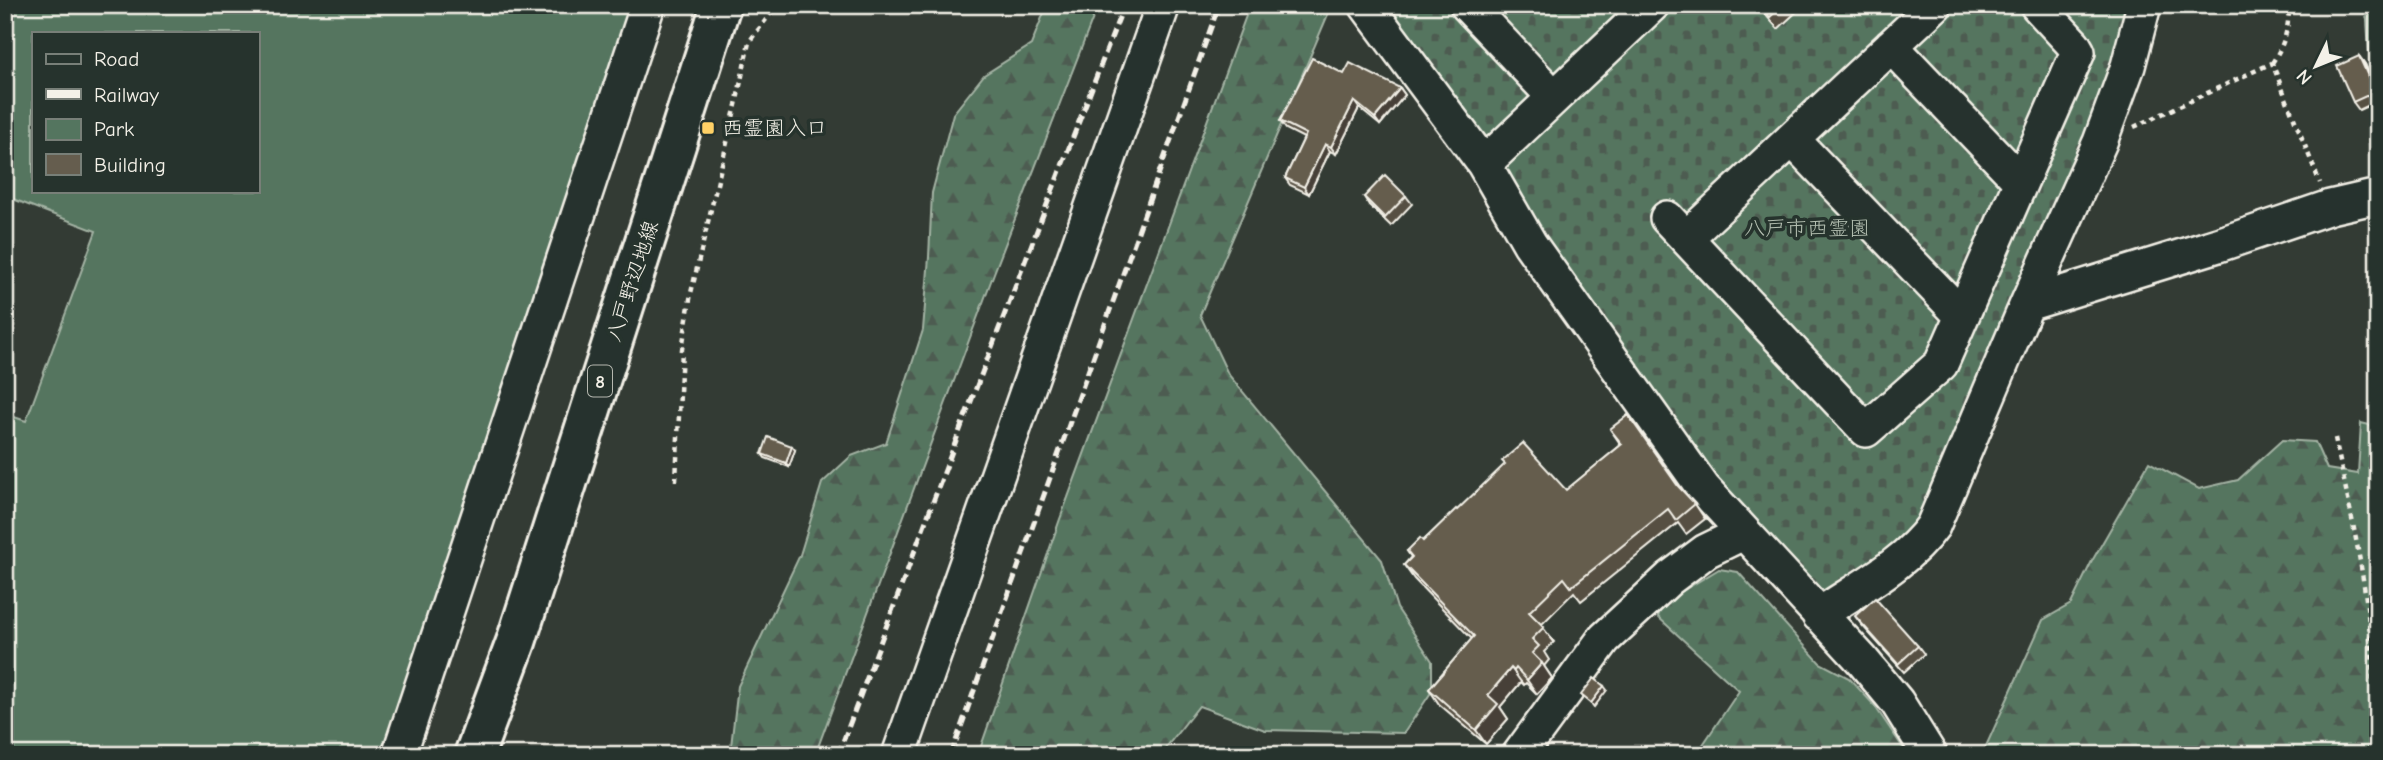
<svg xmlns="http://www.w3.org/2000/svg" width="2383" height="760" font-family="'Comic Neue','Klee One',sans-serif">
	<style>
		.green { fill: #54755f; stroke: #a4b3a4; stroke-width: 2; fill-rule: evenodd }
		.forest { fill: url(#forest-firs); stroke: #a4b3a4; stroke-width: 2 }
		.cemetery { fill: url(#cemetery-stones); stroke: #a4b3a4; stroke-width: 2 }
		.lines { fill: none; stroke-linecap: round; stroke-linejoin: round }
		.minor-casing { stroke: #f4f1e8; stroke-width: 38 }
		.major-casing { stroke: #f4f1e8; stroke-width: 44 }
		.path { stroke: #f4f1e8; stroke-width: 4.5; stroke-dasharray: 5 5; stroke-linecap: butt }
		.minor { stroke: #26332d; stroke-width: 33 }
		.major { stroke: #26332d; stroke-width: 38 }
		.rail { stroke: #f4f1e8; stroke-width: 5; stroke-dasharray: 10 5; stroke-linecap: butt }
		.wall { fill: #575043; stroke: #f4f1e8; stroke-width: 2 }
		.shaded-wall { fill: #474137; stroke: #f4f1e8; stroke-width: 2 }
		.building { fill: #655d4e; stroke: #f4f1e8; stroke-width: 2 }
		.poi-dot { fill: #ffd166; stroke: #26332d; stroke-width: 2.5 }
		.labels { text-anchor: middle; stroke-width: 7; stroke-linejoin: round; paint-order: stroke }
		.shield { fill: #26332d; stroke: #b6b8b0; stroke-width: 2 }
		.shield-label { font-size: 19px; font-weight: bold; fill: #f4f1e8 }
		.poi-label { font-size: 21px; fill: #f4f1e8; stroke: #26332d; text-anchor: start }
		.park-label { font-size: 21px; fill: #b4bfb1; stroke: #26332d }
		.street-label { font-size: 21px; fill: #f4f1e8; stroke: #26332d }
	</style>
	<defs>
		<pattern id="forest-firs" width="22" height="20" patternUnits="userSpaceOnUse" patternTransform="scale(1.75)"><rect width="22" height="20" fill="#54755f"/><path d="M5 1l3.5 6h-7zM16 11l3.5 6h-7z" fill="#4e5c51"/></pattern>
		<pattern id="cemetery-stones" width="16" height="16" patternUnits="userSpaceOnUse" patternTransform="scale(1.75)"><rect width="16" height="16" fill="#54755f"/><path d="M2 7V4a2 2 0 0 1 4 0v3zM10 15v-3a2 2 0 0 1 4 0v3z" fill="#4e5c51"/></pattern>
	</defs>
	<rect width="100%" height="100%" fill="#333b34"/>
	<filter id="ink" filterUnits="userSpaceOnUse"><feTurbulence type="fractalNoise" baseFrequency=".0143" numOctaves="2"/><feDisplacementMap in="SourceGraphic" scale="14" xChannelSelector="R" yChannelSelector="G"/><feConvolveMatrix kernelMatrix="1 2 1 2 8 2 1 2 1" color-interpolation-filters="sRGB"/></filter>
	<g filter="url(#ink)">
		<!-- green -->
		<path class="green" d="M 5,5 L 638,5 L 388,755 L 5,755 L 5,414 L 26,421 L 96,231 L 5,196 ZM 33,33 L 257,33 L 257,191 L 33,191 Z"/>
		<!-- forest -->
		<path class="forest" d="M 1047,5 L 1098,5 L 994,273 L 815,755 L 730,755 L 738,686 L 800,555 L 822,483 L 851,456 L 886,443 L 923,330 L 929,257 L 932,193 L 953,114 L 984,75 L 1031,45 Z
			M 1250,5 L 1332,5 L 1200,315 L 1228,374 L 1382,560 L 1397,608 L 1432,661 L 1432,691 L 1404,733 L 1265,730 L 1199,706 L 1160,755 L 978,755 L 1060,519 Z
			M 2364,5 L 2378,5 L 2378,71 L 2369,51 L 2367,20 Z
			M 2361,423 L 2378,427 L 2378,755 L 1982,755 L 2043,620 L 2071,604 L 2092,561 L 2149,462 L 2199,489 L 2238,480 L 2282,440 L 2315,442 L 2327,469 L 2358,474 Z
			M 1719,569 L 1738,572 L 1820,663 L 1849,678 L 1874,705 L 1908,755 L 1696,755 L 1739,691 L 1658,617 L 1663,603 Z"/>
		<!-- cemetery -->
		<path class="cemetery" d="M 1384,5 L 2137,5 L 2122,58 L 1923,528 L 1823,602 L 1714,479 Z"/>
		<g class="lines">
			<defs>
				<path id="minor" d="M 1366,5 L 1484,164 L 1530,244 L 1704,489 L 1862,660 L 1897,702 L 1930,755
					M 1467,5 L 1554,97
					M 1891,46 L 2020,181
					M 1792,139 L 1961,315
					M 1484,164 L 1652,5
					M 1667,218 L 1866,430 L 1941,364 L 2078,52 L 2074,45 L 2037,5
					M 1686,238 L 1935,5
					M 2027,304 L 2218,245 L 2330,207 L 2378,196
					M 1819,615 C 1858,588 1905,565 1933,526 L 2027,304 L 2100,142 L 2128,66 L 2144,5
					M 399,755 L 648,5
					M 899,755 L 1163,5
					M 1519,755 L 1604,639 L 1670,578 L 1706,551 L 1743,533"/>
				<path id="major" d="M 474,755 L 516,642 L 721,5"/>
			</defs>
			<!-- minor casing -->
			<use href="#minor" class="minor-casing"/>
			<!-- major casing -->
			<use href="#major" class="major-casing"/>
			<!-- path -->
			<path class="path" d="M 2272,63 C 2284,45 2288,31 2289,10
				M 2134,127 L 2272,63 L 2320,183
				M 2335,438 C 2357,543 2383,648 2369,755
				M 676,481 L 682,349 L 691,293 L 736,105 L 749,42 L 777,5"/>
			<!-- minor -->
			<use href="#minor" class="minor"/>
			<!-- major -->
			<use href="#major" class="major"/>
			<!-- rail -->
			<path class="rail" d="M 838,755 L 963,422 L 1124,5
				M 951,755 L 1219,5"/>
		</g>
		<!-- wall -->
		<path class="wall" d="M 1757,5 L 1804,5 L 1778,29 Z
			M 2359,56 L 2365,64 L 2378,93 L 2378,101 L 2359,110 L 2353,102 Z
			M 1344,74 L 1400,88 L 1405,95 L 1380,125 L 1359,108 L 1336,154 L 1330,151 L 1309,194 L 1290,185 L 1285,178 L 1304,138 L 1286,129 L 1280,121 Z
			M 1406,196 L 1412,204 L 1391,226 L 1369,205 L 1364,197 Z
			M 1610,429 L 1678,486 L 1695,504 L 1705,519 L 1686,534 L 1678,523 L 1581,601 L 1574,592 L 1541,625 L 1554,642 L 1544,652 L 1549,660 L 1544,666 L 1552,678 L 1537,694 L 1526,683 L 1524,685 L 1521,682 L 1500,707 L 1508,719 L 1486,744 L 1439,704 L 1429,689 L 1472,639 L 1414,579 L 1404,565 L 1411,557 L 1407,551 L 1423,541 L 1457,510 L 1566,490 L 1621,445 Z
			M 795,450 L 789,467 L 765,458 L 762,454 Z
			M 1855,616 L 1918,646 L 1924,654 L 1904,672 L 1861,624 Z"/>
		<!-- shaded-wall -->
		<path class="shaded-wall" d="M 2359,56 L 2365,64 L 2378,93 L 2378,95 Z
			M 1400,88 L 1405,95 L 1380,125 L 1375,118 Z
			M 1354,101 L 1359,108 L 1336,154 L 1331,147 Z
			M 1325,144 L 1330,151 L 1309,194 L 1304,187 Z
			M 792,446 L 795,450 L 789,467 L 786,463 Z
			M 1542,663 L 1552,678 L 1537,694 L 1527,680 Z
			M 1511,668 L 1521,682 L 1500,707 L 1508,719 L 1486,744 L 1476,730 L 1488,695 Z
			M 1604,686 L 1607,690 L 1594,707 L 1591,703 Z"/>
		<!-- building -->
		<path class="building" d="M 1759,5 L 1783,5 L 1770,17 Z
			M 2359,56 L 2375,92 L 2353,102 L 2337,66 Z
			M 1312,58 L 1344,74 L 1350,63 L 1400,88 L 1375,118 L 1354,101 L 1331,147 L 1325,144 L 1304,187 L 1285,178 L 1306,134 L 1280,121 Z
			M 1385,175 L 1406,196 L 1385,218 L 1364,197 Z
			M 1628,415 L 1678,486 L 1695,504 L 1676,520 L 1668,509 L 1571,587 L 1564,578 L 1529,612 L 1544,627 L 1532,639 L 1539,646 L 1532,653 L 1542,663 L 1527,680 L 1516,668 L 1514,671 L 1511,668 L 1488,695 L 1498,704 L 1476,730 L 1429,689 L 1474,636 L 1404,565 L 1412,557 L 1407,551 L 1420,538 L 1423,541 L 1456,509 L 1457,510 L 1505,464 L 1502,461 L 1523,443 L 1566,490 L 1622,444 L 1610,429 Z
			M 768,437 L 792,446 L 786,463 L 762,454 Z
			M 1875,598 L 1918,646 L 1898,664 L 1855,616 Z
			M 1594,678 L 1604,686 L 1591,703 L 1581,695 Z"/>
	</g>
	<!-- markers -->
	<rect class="poi-dot" x="701" y="121" width="14" height="14" rx="3.5"/>
	<g class="labels">
		<!-- shield labels -->
		<rect class="shield" x="588" y="365.5" width="24" height="31" rx="5"/>
		<g class="shield-label">
			<text x="600" y="388">8</text>
		</g>
		<!-- poi labels -->
		<g class="poi-label">
			<text x="722" y="135">西霊園入口</text>
		</g>
		<!-- park labels -->
		<g class="park-label">
			<text x="1807" y="235">八戸市西霊園</text>
		</g>
		<!-- street labels -->
		<g class="street-label">
			<text transform="translate(632 281) rotate(-72)" y="7">八戸野辺地線</text>
		</g>
	</g>
	<!-- margin -->
	<rect width="2383" height="760" fill="none" stroke="#26332d" stroke-width="28"/>
	<rect x="14" y="14" width="2355" height="732" fill="none" stroke="#f4f1e8" stroke-width="2.5" filter="url(#ink)"/>
	<!-- legend -->
	<rect x="32" y="32" width="228" height="161" fill="#26332d" stroke="#787f78" stroke-width="2"/>
	<rect x="46" y="54" width="35" height="10" fill="#26332d" stroke="#787f78" stroke-width="2"/>
	<text x="94" y="66" font-size="21" fill="#f4f1e8">Road</text>
	<rect x="46" y="89" width="35" height="10" fill="#f4f1e8" stroke="#787f78" stroke-width="2"/>
	<text x="94" y="102" font-size="21" fill="#f4f1e8">Railway</text>
	<rect x="46" y="119" width="35" height="21" fill="#54755f" stroke="#787f78" stroke-width="2"/>
	<text x="94" y="136" font-size="21" fill="#f4f1e8">Park</text>
	<rect x="46" y="154" width="35" height="21" fill="#655d4e" stroke="#787f78" stroke-width="2"/>
	<text x="94" y="172" font-size="21" fill="#f4f1e8">Building</text>
	<!-- north arrow -->
	<g transform="translate(2316 66) rotate(227)" stroke="#26332d" stroke-width="5" paint-order="stroke">
	<path d="M0-5L12 26L0 18L-12 26Z" fill="#f4f1e8"/>
	<text y="-10" font-size="19" font-weight="bold" text-anchor="middle" fill="#f4f1e8">N</text>
	</g>
</svg>
